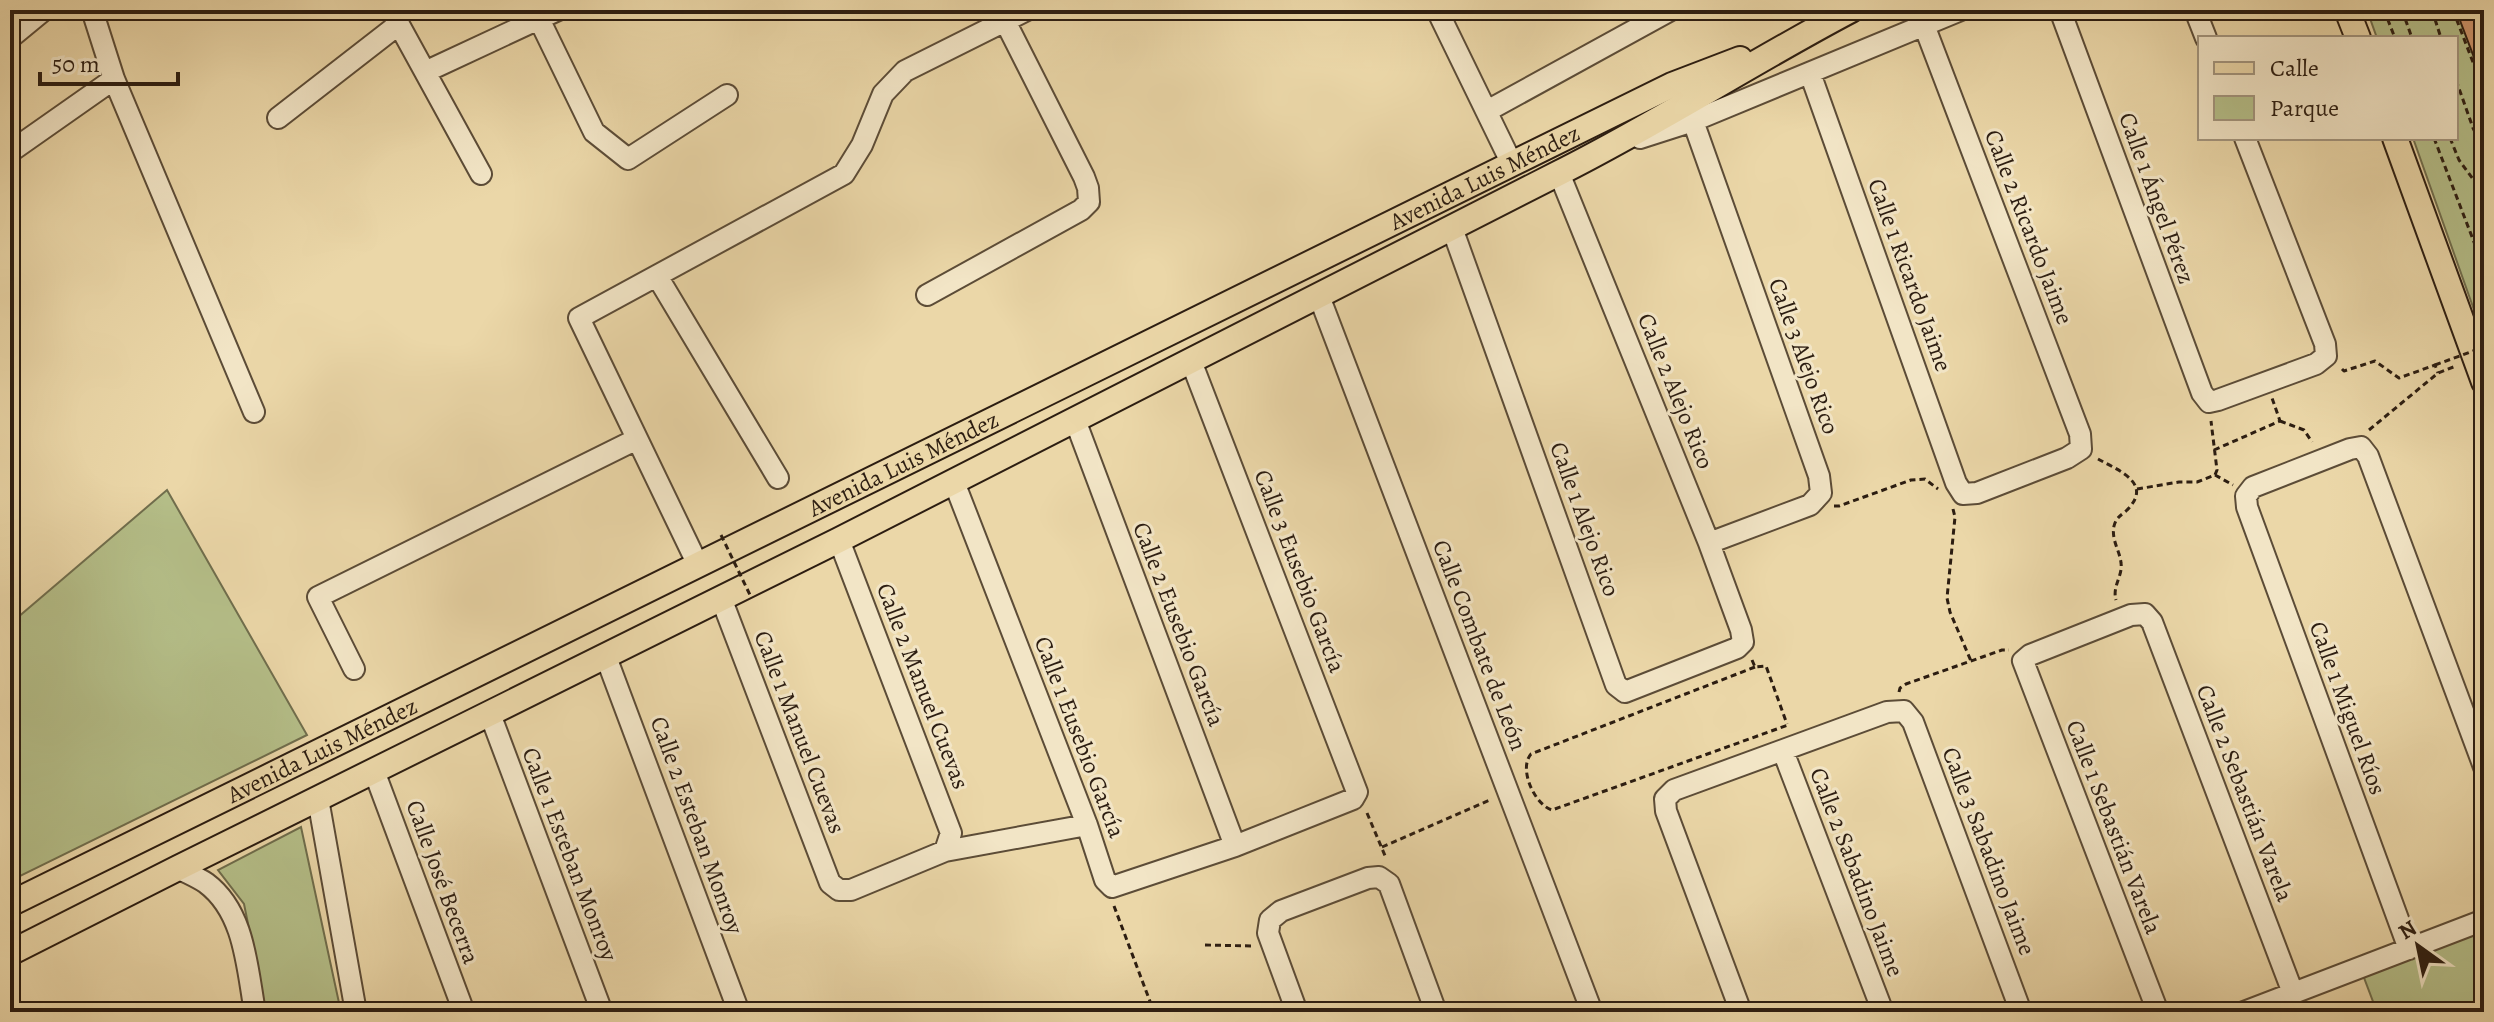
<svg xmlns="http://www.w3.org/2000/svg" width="2494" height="1022" font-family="Alegreya,serif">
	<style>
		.green { fill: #b5bf89; stroke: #706e4d; stroke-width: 2 }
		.building { fill: #d1976e; stroke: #2c1d11; stroke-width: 2 }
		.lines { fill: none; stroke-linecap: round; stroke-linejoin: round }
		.minor-casing { stroke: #5c4c37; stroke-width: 24 }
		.major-casing { stroke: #2c1d11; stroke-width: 28 }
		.path { stroke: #2c1d11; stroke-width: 3; stroke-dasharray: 6 4; stroke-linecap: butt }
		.minor { stroke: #f2e5c6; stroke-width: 20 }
		.major { stroke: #ebd7a8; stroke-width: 24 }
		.path-bridge { stroke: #2c1d11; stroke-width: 3; stroke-dasharray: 6 4; stroke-linecap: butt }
		.labels { text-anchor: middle; stroke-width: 6; stroke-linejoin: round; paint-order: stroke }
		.street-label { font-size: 24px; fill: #2c1d11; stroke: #f2e5c6 }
	</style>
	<rect width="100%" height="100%" fill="#ebd7a8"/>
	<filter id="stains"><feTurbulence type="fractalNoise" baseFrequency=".0025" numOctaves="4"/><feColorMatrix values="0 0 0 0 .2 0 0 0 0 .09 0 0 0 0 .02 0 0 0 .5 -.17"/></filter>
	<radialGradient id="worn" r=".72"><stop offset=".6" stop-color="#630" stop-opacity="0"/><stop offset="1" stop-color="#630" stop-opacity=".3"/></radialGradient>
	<!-- green -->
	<path class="green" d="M 2367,10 L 2484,10 L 2484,338 L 2413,138 L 2456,138 L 2456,38 L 2377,38 Z
		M 167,490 L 307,735 L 10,881 L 10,624 Z
		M 301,827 L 341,1012 L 266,1012 L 244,904 L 218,870 Z
		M 2484,930 L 2484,1012 L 2377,1012 L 2363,975 Z"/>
	<!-- building -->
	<path class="building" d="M 2456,10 L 2484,10 L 2484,81 L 2483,81 Z"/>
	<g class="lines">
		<defs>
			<path id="minor" d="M 92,10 L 114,79 L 254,412
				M 391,10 L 481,174
				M 1437,10 L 1512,164
				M 2060,10 L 2202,393 L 2209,402 L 2218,400 L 2316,364 L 2326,356 L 2325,344 L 2245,138
				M 2195,10 L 2206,38
				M 539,19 L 594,132 L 628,159 L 727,95
				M 10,38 L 44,10
				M 425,72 L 558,10
				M 1810,73 L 1956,483 L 1963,494 L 1977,493 L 2067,458 L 2081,449 L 2080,434 L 1924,25
				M 1487,111 L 1671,10
				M 278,118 L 399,24
				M 1693,121 L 1819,476 L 1821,493 L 1810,505 L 1709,543
				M 1640,138 L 1693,121 L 1961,10
				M 10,152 L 114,79
				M 1452,228 L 1616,685 L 1625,692 L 1737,648 L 1743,642 L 1741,630 L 1709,543 L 1559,173
				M 657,276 L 778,478
				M 927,295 L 1081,210 L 1089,202 L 1088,188 L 1084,177 L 1000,11
				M 1319,296 L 1592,1012
				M 1075,420 L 1235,846
				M 954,482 L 1087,825 L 1105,880 L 1112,887 L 1235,846 L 1353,799 L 1357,792 L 1191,361
				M 839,540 L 951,833 L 945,851
				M 698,565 L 579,318 L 844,174 L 862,145 L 883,94 L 905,71 L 1027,10
				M 721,598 L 830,883 L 839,890 L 851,890 L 945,851 L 1087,825
				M 606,657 L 739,1012
				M 354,669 L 318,597 L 637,439
				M 490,714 L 602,1012
				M 1783,751 L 1883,1012
				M 374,771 L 464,1012
				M 318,799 L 356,1012
				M 178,868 C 187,873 197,877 206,883 C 245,912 247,968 255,1012
				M 2409,949 L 2247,507 L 2246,496 L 2253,487 L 2350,449 L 2361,447 L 2368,456 L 2484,767
				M 1297,1012 L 1268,933 L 1270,920 L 1281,911 L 1368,878 L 1379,877 L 1389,884 L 1436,1012
				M 1741,1012 L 1666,811 L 1665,799 L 1674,790 L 1887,712 L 1904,711 L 1913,722 L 2021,1012
				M 2158,1012 L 2023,661 L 2030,655 L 2131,615 L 2145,614 L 2152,622 L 2293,993
				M 2244,1012 L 2484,920"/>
			<g id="major">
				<path d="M 2347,10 L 2358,38"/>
				<path d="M 2395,138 L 2484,382"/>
				<path id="s1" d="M 10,904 L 1672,85 L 1740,59"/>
				<path d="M 10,953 L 178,868 L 839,540 L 1559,173 C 1659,123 1752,62 1851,10"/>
			</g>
		</defs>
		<!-- minor casing -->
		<use href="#minor" class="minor-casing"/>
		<!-- major casing -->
		<use href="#major" class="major-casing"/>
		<!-- path -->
		<path class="path" d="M 2384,10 L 2395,38
			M 2402,10 L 2412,38
			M 2432,10 L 2441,38
			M 2453,10 L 2484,91
			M 2456,80 L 2473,128 L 2484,150
			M 2434,138 L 2484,268
			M 2450,138 L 2459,160 L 2484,194
			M 2342,369 L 2344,371 L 2375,361 L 2399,378 L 2435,365 L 2438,373
			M 2280,421 L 2304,430 L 2312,442
			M 2369,430 L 2438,373 L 2456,366
			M 2214,450 L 2280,421 L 2272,398
			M 2098,459 C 2120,471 2154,484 2126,511 C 2120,516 2116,518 2114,526 C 2111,540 2120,551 2121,563 C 2123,576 2112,586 2116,600
			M 2215,475 L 2233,485
			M 2137,489 L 2179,482 L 2197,482 L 2215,475 L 2217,470 L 2211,421
			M 1834,506 L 1839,506 L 1911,480 L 1925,479 L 1938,489
			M 1953,509 L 1955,517 L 1947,598 L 1950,612 L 1971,661
			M 1752,660 L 1755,667 L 1766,666 L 1787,724
			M 1755,667 L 1531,754 C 1518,769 1535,805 1552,810 L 1788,725
			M 1899,692 L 1900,688 L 1906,684 L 2002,650 L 2009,650
			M 1367,813 L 1386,858
			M 1382,847 L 1492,799
			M 1114,906 L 1154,1012
			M 1205,945 L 1253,946
			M 893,1009 L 895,1012"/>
		<!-- minor -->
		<use href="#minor" class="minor"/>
		<!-- major -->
		<use href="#major" class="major"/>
		<!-- path-bridge -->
		<path class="path-bridge" d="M 2435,365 L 2484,347
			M 721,535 L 751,597"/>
	</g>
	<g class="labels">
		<!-- street labels -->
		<g class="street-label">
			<text dy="8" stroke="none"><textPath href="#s1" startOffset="1644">Avenida Luis Méndez</textPath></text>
			<text transform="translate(2157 198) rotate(70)" y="8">Calle 1 Ángel Pérez</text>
			<text transform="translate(2029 227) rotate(69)" y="8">Calle 2 Ricardo Jaime</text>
			<text transform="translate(1910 275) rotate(70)" y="8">Calle 1 Ricardo Jaime</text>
			<text transform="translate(1804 356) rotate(70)" y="8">Calle 3 Alejo Rico</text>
			<text transform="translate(1676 391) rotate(68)" y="8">Calle 2 Alejo Rico</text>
			<text dy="8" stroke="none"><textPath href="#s1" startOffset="996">Avenida Luis Méndez</textPath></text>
			<text transform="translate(1585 519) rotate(70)" y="8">Calle 1 Alejo Rico</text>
			<text transform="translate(1300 571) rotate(69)" y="8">Calle 3 Eusebio García</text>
			<text transform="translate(1179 624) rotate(69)" y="8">Calle 2 Eusebio García</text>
			<text transform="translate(1480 645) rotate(69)" y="8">Calle Combate de León</text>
			<text transform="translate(923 686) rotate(69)" y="8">Calle 2 Manuel Cuevas</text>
			<text transform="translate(2348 708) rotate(70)" y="8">Calle 1 Miguel Ríos</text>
			<text transform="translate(800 732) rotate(69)" y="8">Calle 1 Manuel Cuevas</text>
			<text transform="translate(1080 737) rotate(69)" y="8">Calle 1 Eusebio García</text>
			<text dy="8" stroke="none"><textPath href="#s1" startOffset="348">Avenida Luis Méndez</textPath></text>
			<text transform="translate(2245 793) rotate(69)" y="8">Calle 2 Sebastián Varela</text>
			<text transform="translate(697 825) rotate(70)" y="8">Calle 2 Esteban Monroy</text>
			<text transform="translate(2114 827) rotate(69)" y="8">Calle 1 Sebastián Varela</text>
			<text transform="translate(1989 851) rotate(69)" y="8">Calle 3 Sabadino Jaime</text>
			<text transform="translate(570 854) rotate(69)" y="8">Calle 1 Esteban Monroy</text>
			<text transform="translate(1857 872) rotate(69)" y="8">Calle 2 Sabadino Jaime</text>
			<text transform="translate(443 882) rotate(70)" y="8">Calle José Becerra</text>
		</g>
	</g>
	<!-- margin -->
	<rect width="2494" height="1022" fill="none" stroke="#ebd7a8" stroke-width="40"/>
	<rect x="12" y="12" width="2470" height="998" fill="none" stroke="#2c1d11" stroke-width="4"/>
	<rect x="20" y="20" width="2454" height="982" fill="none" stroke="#2c1d11" stroke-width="2"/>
	<!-- legend -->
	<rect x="2198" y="36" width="260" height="104" fill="#f2e5c6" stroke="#a3957e" stroke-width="2"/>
	<rect x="2214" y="62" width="40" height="12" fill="#ebd7a8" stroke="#a3957e" stroke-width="2"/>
	<text x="2270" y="76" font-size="24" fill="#2c1d11">Calle</text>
	<rect x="2214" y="96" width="40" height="24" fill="#b5bf89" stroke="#a3957e" stroke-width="2"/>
	<text x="2270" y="116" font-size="24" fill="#2c1d11">Parque</text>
	<!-- north arrow -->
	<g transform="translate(2418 946) rotate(327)" stroke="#f2e5c6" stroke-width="6" paint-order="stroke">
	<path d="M0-6L14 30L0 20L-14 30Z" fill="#2c1d11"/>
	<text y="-12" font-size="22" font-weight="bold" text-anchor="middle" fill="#2c1d11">N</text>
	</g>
	<!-- scale -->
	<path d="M40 72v12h138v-12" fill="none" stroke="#2c1d11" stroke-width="4"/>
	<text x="52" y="72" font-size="24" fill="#2c1d11" stroke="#f2e5c6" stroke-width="6" paint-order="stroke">50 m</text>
	<rect width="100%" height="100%" filter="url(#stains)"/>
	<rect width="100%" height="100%" fill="url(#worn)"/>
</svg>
